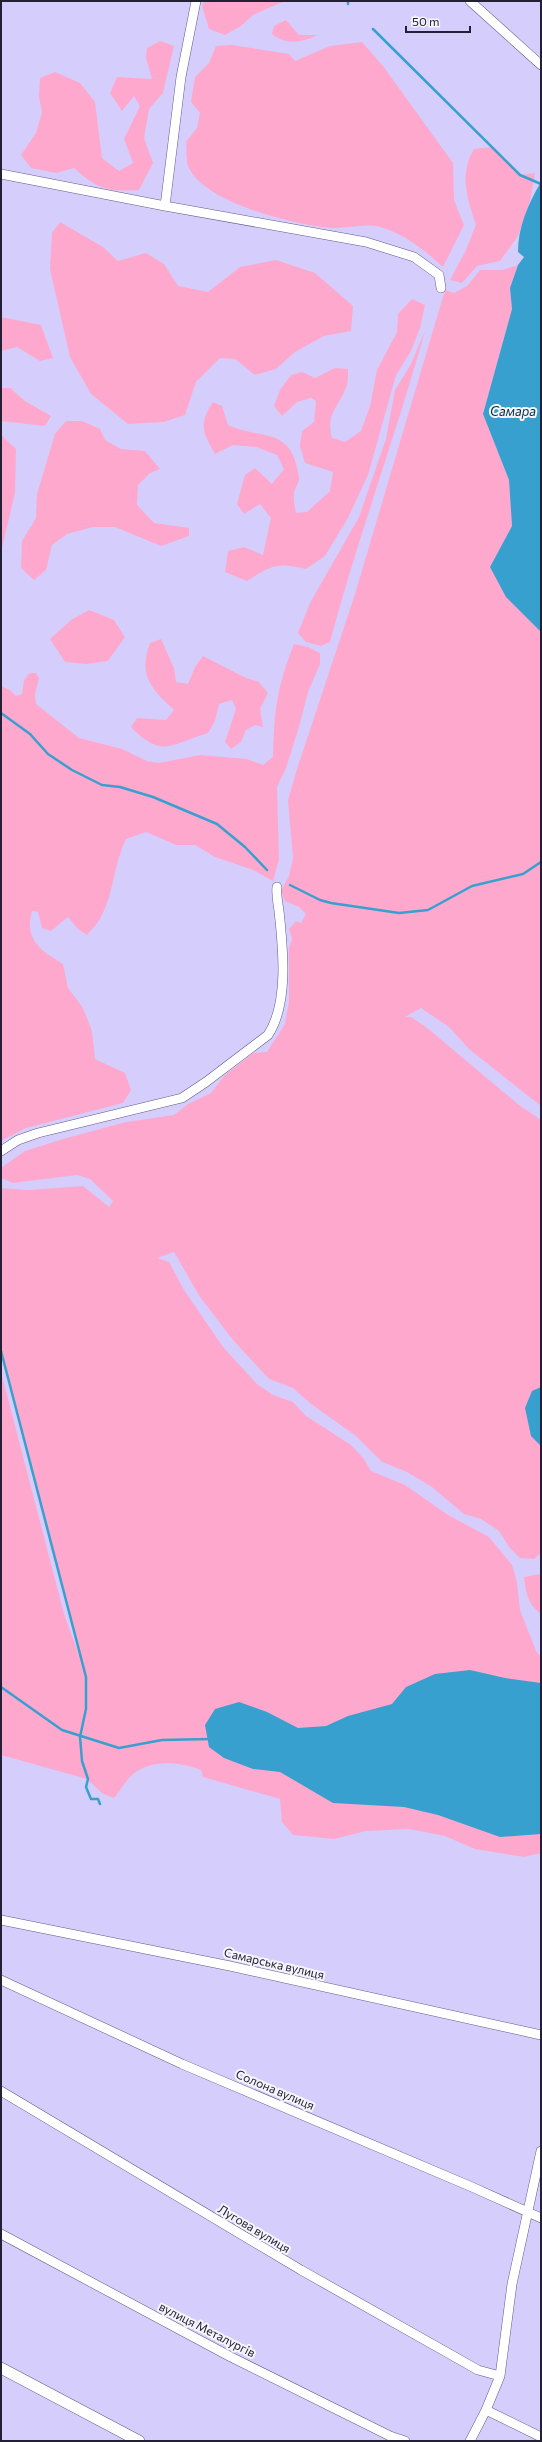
<svg xmlns="http://www.w3.org/2000/svg" width="542" height="2442" font-family="Commissioner,sans-serif">
	<style>
		.green { fill: #fea8ce }
		.water { fill: #38a0ce }
		.lines { fill: none; stroke-linecap: round; stroke-linejoin: round }
		.stream { stroke: #38a0ce; stroke-width: 2.5 }
		.minor-casing { stroke: #62598b; stroke-width: 10 }
		.tertiary-casing { stroke: #62598b; stroke-width: 12 }
		.minor { stroke: #fff; stroke-width: 9 }
		.tertiary { stroke: #fff; stroke-width: 11 }
		.labels { text-anchor: middle; stroke-width: 4; stroke-linejoin: round; paint-order: stroke }
		.street-label { font-size: 12px; fill: #232035; stroke: #f6f5fb }
		.water-label { font-size: 13px; font-style: italic; fill: #013043; stroke: #f6f5fb }
	</style>
	<rect width="100%" height="100%" fill="#d5cefc"/>
	<!-- green -->
	<path class="green" d="M 204,1 L 285,1 L 253,15 L 241,26 L 225,35 L 209,29 L 202,6 Z
		M 286,20 L 299,35 L 318,35 C 302,42 287,46 272,34 L 274,26 Z
		M 160,41 L 174,46 L 163,93 L 149,109 L 144,138 L 153,163 L 139,190 C 108,192 97,189 74,168 L 56,173 L 31,168 L 21,155 L 36,133 L 42,112 L 39,97 L 40,78 L 55,72 L 80,83 L 95,102 L 102,158 L 119,171 L 133,163 L 124,139 L 140,106 L 134,96 L 122,111 L 110,93 L 117,77 L 152,79 L 146,58 L 147,48 Z
		M 362,42 L 383,66 L 453,163 L 454,200 L 464,225 L 443,267 C 424,250 405,234 380,227 C 365,223 347,229 331,228 C 295,225 203,203 188,166 C 186,159 187,149 186,142 L 197,128 L 200,113 L 191,102 L 195,77 L 209,63 L 216,46 L 232,45 L 289,54 L 295,61 L 330,46 Z
		M 492,147 L 520,175 L 535,173 L 530,201 L 518,236 L 500,261 L 477,266 L 462,283 L 450,280 L 465,252 L 476,225 C 467,198 459,175 474,149 Z
		M 60,222 L 103,247 L 118,261 L 146,253 L 164,264 L 178,286 L 208,292 L 240,267 L 276,260 L 315,273 L 353,306 L 351,331 L 324,336 L 295,352 L 276,369 L 255,375 L 235,359 L 220,358 L 196,382 L 185,415 L 164,422 L 128,424 L 91,394 L 70,357 L 50,269 L 52,233 Z
		M 518,265 L 510,288 L 512,309 L 483,414 L 509,480 L 512,526 L 490,567 L 541,632 L 541,1106 L 469,1049 L 449,1027 L 421,1008 L 405,1017 L 411,1017 L 426,1027 L 519,1105 L 541,1120 L 541,1553 L 534,1559 L 520,1558 L 509,1547 L 499,1531 L 481,1519 L 464,1514 L 432,1487 L 407,1472 L 382,1462 L 356,1436 L 311,1404 L 293,1388 L 269,1379 L 233,1340 L 200,1297 L 174,1252 L 157,1258 L 169,1262 L 184,1290 L 223,1347 L 257,1384 L 273,1395 L 293,1402 L 306,1416 L 351,1445 L 364,1459 L 371,1471 L 405,1485 L 448,1515 L 489,1537 L 512,1565 L 517,1582 L 520,1610 L 536,1651 L 541,1657 L 541,1853 L 524,1857 L 475,1849 L 445,1836 L 409,1829 L 366,1831 L 334,1839 L 293,1835 L 282,1822 L 280,1799 L 203,1777 L 201,1770 C 179,1762 153,1759 133,1774 C 126,1780 120,1791 114,1798 L 103,1794 L 87,1779 L 1,1755 L 1,1372 L 64,1614 L 85,1671 L 1,1351 L 1,1188 L 29,1190 L 83,1186 L 109,1207 L 113,1201 L 90,1179 L 77,1175 L 13,1183 L 1,1178 L 1,1168 L 25,1151 L 63,1139 L 126,1122 L 174,1115 L 188,1104 L 211,1093 L 224,1076 L 253,1053 L 267,1052 L 285,1024 L 289,1002 L 289,948 L 292,939 L 289,929 L 296,921 L 301,923 L 306,914 L 299,907 L 285,901 L 281,891 L 289,876 L 293,858 L 288,800 L 297,769 L 355,594 L 445,290 L 454,293 L 467,286 L 480,270 L 502,270 Z
		M 412,299 L 425,305 L 420,328 L 411,351 L 396,375 L 368,475 L 348,518 L 325,556 L 306,569 C 277,562 272,565 247,581 L 225,572 L 228,551 L 244,547 L 263,555 L 271,518 L 260,504 L 244,514 L 237,504 L 245,475 L 255,468 L 272,484 L 284,469 L 277,455 L 256,447 L 233,445 L 215,454 C 203,433 198,424 213,402 L 222,406 L 228,425 C 263,441 291,425 299,477 C 300,483 294,488 294,494 C 293,500 295,507 296,513 L 307,512 L 330,491 L 333,472 L 305,463 L 300,446 L 302,431 L 314,422 L 316,401 L 311,398 L 297,402 L 282,416 L 274,406 L 280,390 L 291,375 L 302,372 L 315,378 L 335,368 L 348,369 C 348,374 348,381 347,385 C 340,406 325,413 332,438 L 345,442 L 361,431 L 370,406 L 377,370 L 397,332 L 398,314 Z
		M 1,317 L 41,325 L 53,358 L 40,361 L 17,347 L 1,351 Z
		M 425,331 C 396,435 358,537 330,642 L 321,646 L 306,642 L 298,633 L 310,603 L 359,517 L 386,439 L 395,390 L 411,364 Z
		M 1,388 L 10,388 L 25,401 L 51,416 L 45,426 L 1,421 Z
		M 66,421 L 82,421 L 100,429 L 105,440 L 121,449 L 145,451 L 160,469 L 150,473 L 138,485 L 137,505 L 154,523 L 189,528 L 189,536 L 161,546 L 115,527 L 93,527 L 67,534 L 52,545 L 46,570 L 34,580 L 21,568 L 22,541 L 36,518 L 37,494 L 55,434 Z
		M 1,435 L 16,449 L 15,493 L 1,552 Z
		M 89,610 L 114,620 L 125,637 L 108,661 L 87,664 L 65,662 L 50,639 L 71,620 Z
		M 161,639 L 174,668 L 176,682 L 188,684 L 195,667 L 203,656 L 246,678 L 259,682 L 268,693 L 260,709 L 263,727 L 255,725 L 246,730 L 241,742 L 231,749 L 225,742 L 236,709 L 232,700 L 219,704 L 215,721 L 208,733 C 173,743 162,760 131,727 L 137,718 L 166,720 L 174,710 C 151,689 138,675 150,643 Z
		M 294,644 L 308,647 L 320,653 L 320,664 L 308,692 L 299,727 L 286,768 L 277,787 L 279,859 L 273,881 L 253,870 L 215,857 L 195,845 L 176,845 L 146,832 L 126,839 C 114,863 114,891 102,915 C 99,922 92,929 87,935 L 78,929 L 68,917 L 51,931 L 42,928 L 38,912 L 32,911 C 24,940 41,950 63,964 L 68,988 L 83,1008 L 92,1031 L 95,1059 L 125,1073 L 131,1090 L 123,1103 L 26,1128 L 1,1141 L 1,686 L 10,690 L 16,696 L 22,694 L 24,680 L 30,673 L 36,673 L 39,678 L 35,695 L 36,704 L 79,738 L 122,749 L 147,761 L 159,763 L 200,755 L 247,759 L 263,765 L 273,757 C 274,712 277,686 294,644 Z
		M 540,1574 L 541,1575 L 541,1614 C 528,1604 526,1594 524,1577 Z"/>
	<!-- water -->
	<path class="water" d="M 541,182 L 541,632 L 506,597 L 490,567 L 512,526 L 509,480 L 483,414 L 512,309 L 510,288 L 518,265 L 524,257 L 518,252 C 518,227 528,204 541,182 Z
		M 541,1387 L 541,1446 L 531,1436 L 525,1408 L 532,1391 Z
		M 470,1670 L 505,1678 L 541,1683 L 541,1834 L 500,1837 L 438,1815 L 404,1807 L 333,1803 L 280,1772 L 253,1769 L 224,1758 L 209,1747 L 205,1725 L 215,1709 L 239,1702 L 267,1712 L 298,1728 L 326,1726 L 348,1716 L 392,1704 L 406,1687 L 435,1674 Z"/>
	<g class="lines">
		<!-- stream -->
		<path class="stream" d="M 348,1 L 348,4
			M 373,29 L 520,175 L 541,184
			M 1,713 L 30,734 L 48,754 L 72,770 L 102,785 L 120,787 L 153,797 L 217,824 L 245,847 L 267,870
			M 290,885 L 320,900 L 331,903 L 399,913 L 428,910 L 472,886 L 523,874 L 541,862
			M 1,1351 L 86,1677 L 86,1709 L 80,1737 L 82,1761 L 88,1779 L 86,1787 L 91,1799 L 98,1799 L 100,1804
			M 1,1687 L 62,1730 L 119,1748 L 162,1740 L 210,1739"/>
		<defs>
			<path id="minor" d="M 196,1 L 181,77 L 165,206 L 366,242 L 414,257 L 439,275 L 441,288
				M 470,1 L 541,65
				M 1,174 L 165,206
				M 1,1151 L 18,1140 L 38,1133 L 182,1098 L 206,1082 L 268,1035 C 289,1003 283,948 279,911 C 278,903 276,895 277,887
				M 1,1920 L 230,1966 L 541,2035
				M 1,1980 L 182,2064 L 472,2187 L 541,2218
				M 1,2091 L 301,2270 L 478,2370 L 500,2376
				M 1,2234 L 231,2357 L 390,2436 L 405,2441
				M 486,2410 L 541,2437
				M 470,2441 L 486,2410 L 500,2376 L 512,2284 L 541,2151"/>
			<path id="tertiary" d="M 1,2368 L 139,2441"/>
		</defs>
		<!-- minor casing -->
		<use href="#minor" class="minor-casing"/>
		<!-- tertiary casing -->
		<use href="#tertiary" class="tertiary-casing"/>
		<!-- minor -->
		<use href="#minor" class="minor"/>
		<!-- tertiary -->
		<use href="#tertiary" class="tertiary"/>
	</g>
	<g class="labels">
		<!-- street labels -->
		<g class="street-label">
			<text transform="translate(274 1964) rotate(13)" y="4">Самарська вулиця</text>
			<text transform="translate(275 2090) rotate(23)" y="4">Солона вулиця</text>
			<text transform="translate(254 2229) rotate(31)" y="4">Лугова вулиця</text>
			<text transform="translate(207 2330) rotate(27)" y="4">вулиця Металургів</text>
		</g>
		<!-- water labels -->
		<g class="water-label">
			<text x="513" y="416">Самара</text>
		</g>
	</g>
	<!-- border -->
	<rect width="542" height="2442" fill="none" stroke="#232035" stroke-width="4"/>
	<!-- scale -->
	<path d="M406 26v6h64v-6" fill="none" stroke="#232035" stroke-width="2"/>
	<text x="412" y="26" font-size="12" fill="#232035" stroke="#f6f5fb" stroke-width="3" paint-order="stroke">50 m</text>
</svg>
